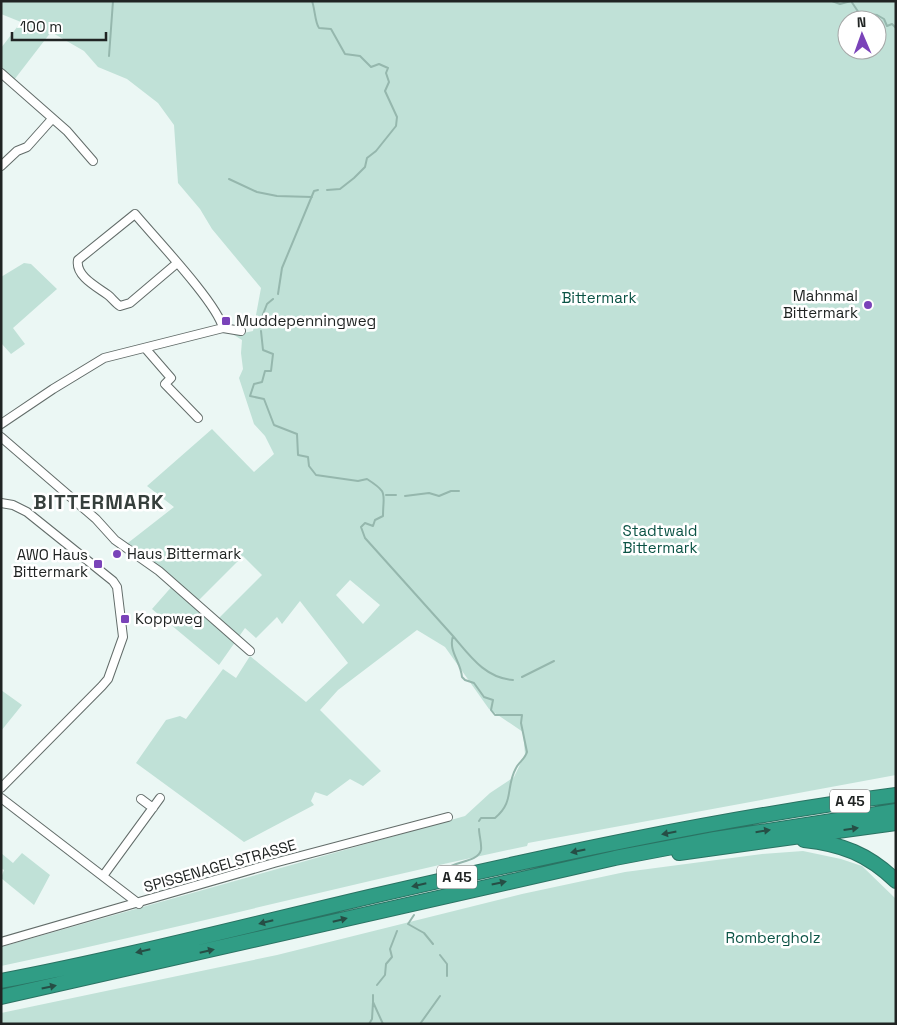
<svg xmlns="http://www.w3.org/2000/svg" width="897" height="1025" font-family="'Space Grotesk',sans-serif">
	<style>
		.green { fill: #c0e1d7; fill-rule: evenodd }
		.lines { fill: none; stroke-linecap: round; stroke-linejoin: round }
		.stream { stroke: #95b7ad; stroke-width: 2 }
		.street-casing { stroke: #626c69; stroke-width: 10 }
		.highway-casing { stroke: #2a7363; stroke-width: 16 }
		.street { stroke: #fff; stroke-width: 8 }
		.highway { stroke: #309d85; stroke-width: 14 }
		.oneway { fill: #264e45 }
		.poi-dot { fill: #7a43b9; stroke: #fff; stroke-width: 2 }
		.labels { text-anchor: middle; stroke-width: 5; stroke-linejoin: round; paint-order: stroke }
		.shield { fill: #fff; stroke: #636665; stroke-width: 1 }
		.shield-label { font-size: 14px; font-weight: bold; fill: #202423 }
		.poi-label { font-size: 15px; fill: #202423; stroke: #fff; text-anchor: start }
		.park-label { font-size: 15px; fill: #0b5345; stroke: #fff }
		.street-label { font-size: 15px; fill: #202423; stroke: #fff }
		.district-label { font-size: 20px; font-weight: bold; letter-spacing: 1px; fill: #363f3c; stroke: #fff }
	</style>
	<rect width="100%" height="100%" fill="#ebf7f4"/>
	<!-- green -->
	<path class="green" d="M 1,1 L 896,1 L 896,775 L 528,843 L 527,846 C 351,883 177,929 1,966 L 1,947 L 465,816 L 490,793 L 514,777 L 525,754 L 523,732 L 489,709 L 445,647 L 417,630 L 338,690 L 320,710 L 381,771 L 363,786 L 350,779 L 327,796 L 315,792 L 311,801 L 314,805 L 244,842 L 136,763 L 166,720 L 180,716 L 186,719 L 223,669 L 236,678 L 250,656 L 306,702 L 348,663 L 300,601 L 282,624 L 277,617 L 256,638 L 245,628 L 219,665 L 152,609 L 174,584 L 124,546 L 174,507 L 147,486 L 212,429 L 254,472 L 274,454 L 265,436 L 254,424 L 239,378 L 243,369 L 241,353 L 242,340 L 234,335 L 253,331 L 261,288 L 212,229 L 200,209 L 178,183 L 174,125 L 158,103 L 127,79 L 98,67 L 84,51 L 51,32 L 14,80 L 1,69 L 1,48 L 21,22 L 1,14 ZM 847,20 L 877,20 L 877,50 L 847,50 ZM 243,556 L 262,575 L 219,618 L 198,601 ZM 350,580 L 380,605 L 363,624 L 336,595 Z
		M 24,263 L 31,264 L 57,289 L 13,328 L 25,344 L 11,354 L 1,343 L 1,277 Z
		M 1,690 L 22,705 L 1,731 Z
		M 803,851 L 841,859 L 862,866 L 896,899 L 896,1024 L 1,1024 L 1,1013 L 277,955 L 522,894 L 625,872 L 762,854 Z
		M 1,853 L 13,863 L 22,853 L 50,875 L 34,905 L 1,878 L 4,870 L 1,868 Z"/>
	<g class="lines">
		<!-- stream -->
		<path class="stream" d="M 312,1 C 315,9 315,23 319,28 L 331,29 L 345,54 L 360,56 L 371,67 L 379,64 L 388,68 L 386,73 L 389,82 L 385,91 L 397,117 L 396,126 L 376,151 L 367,158 L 365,167 L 354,178 L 340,189 L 327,190
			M 832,1 L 840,4 L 851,1 L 859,13 L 877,15 L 884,19 L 887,26 L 892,24 L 896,28
			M 109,56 L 113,1
			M 229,179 L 257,192 L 277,196 L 312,197
			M 278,294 L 282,268 L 314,191 L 318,190
			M 260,322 L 267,304 L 273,299
			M 261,331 L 263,350 L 273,354 L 271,371 L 265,371 L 262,382 L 254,384 L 250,396 L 264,399 L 274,425 L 297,434 L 298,455 L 308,457 L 309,466 L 316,475 L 358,481 L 367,479 C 389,493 383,493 383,516 L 375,520 L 373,526 L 365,523 L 361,527 L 365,538 L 453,636 C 448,651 461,662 462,677 L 465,680 L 474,683 L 484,697 L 493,700 L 491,710 L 495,715 L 522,715 L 521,723 L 527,752 C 525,759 519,762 516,768 C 505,788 515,801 495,818 L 481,818 L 479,821
			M 896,465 L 896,467
			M 386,495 L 396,495
			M 405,496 L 429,493 L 439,496 L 451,491 L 459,491
			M 453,636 C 470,656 485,678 513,680
			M 522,677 L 554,661
			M 446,869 C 455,861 478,862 481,850 C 482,844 479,835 479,829
			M 414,915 L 408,924 L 424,933 L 433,944
			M 440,955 L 447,964 L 447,976
			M 377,985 L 385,975 L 386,964 L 392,957 L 390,949 L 397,931
			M 373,995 L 373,1002 L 383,1024
			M 369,1024 L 372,1019 L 373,1002
			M 420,1024 L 440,996"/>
		<defs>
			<path id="street" d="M 1,73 L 67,131 L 93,161
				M 1,166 L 17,151 L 27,147 L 52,119
				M 176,264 L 130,303 L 120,306 C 115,303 112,298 108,295 C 97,287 75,276 78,260 L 135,214 C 155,238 217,303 223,328
				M 145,348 L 171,378 L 165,384 L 198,418
				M 1,424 L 53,389 L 104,358 L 223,328 L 241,331
				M 1,437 L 96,519 L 115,540 L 159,571 L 250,651
				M 1,503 L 13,505 L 27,512 L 113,581 L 117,587 L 123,637 L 108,679 L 102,686 L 1,788
				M 1,798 L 139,904
				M 141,799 L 153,808
				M 103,876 L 160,798
				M 1,942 L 274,863 L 448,817"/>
			<path id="highway" d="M 804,840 C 842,844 868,854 896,881
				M 679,853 L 896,823
				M 1,981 C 126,957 249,925 373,896 C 546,856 720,818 896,795
				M 1,997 L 615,858 L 715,839 L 896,811"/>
		</defs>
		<!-- street casing -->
		<use href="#street" class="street-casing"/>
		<!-- highway casing -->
		<use href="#highway" class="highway-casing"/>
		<!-- street -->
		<use href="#street" class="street"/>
		<!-- highway -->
		<use href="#highway" class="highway"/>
	</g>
	<!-- one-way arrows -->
	<defs><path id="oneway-solid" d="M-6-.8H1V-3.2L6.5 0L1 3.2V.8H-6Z" transform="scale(1.25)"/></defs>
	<g class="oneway">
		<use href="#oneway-solid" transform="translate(851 829) rotate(-8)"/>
		<use href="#oneway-solid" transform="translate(763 831) rotate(-9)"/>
		<use href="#oneway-solid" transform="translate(669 833) rotate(169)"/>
		<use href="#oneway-solid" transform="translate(578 851) rotate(168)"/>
		<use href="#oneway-solid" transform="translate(499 883) rotate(-12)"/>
		<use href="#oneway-solid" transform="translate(419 885) rotate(167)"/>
		<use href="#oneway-solid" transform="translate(340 920) rotate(-14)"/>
		<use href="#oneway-solid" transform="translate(266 922) rotate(166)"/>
		<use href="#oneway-solid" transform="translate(143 951) rotate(167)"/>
		<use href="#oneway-solid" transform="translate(207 951) rotate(-13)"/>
		<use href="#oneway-solid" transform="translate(49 987) rotate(-12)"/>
	</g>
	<!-- markers -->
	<g class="poi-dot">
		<circle cx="868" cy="305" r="5"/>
		<rect x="221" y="316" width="10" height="10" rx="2.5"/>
		<circle cx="117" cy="554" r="5"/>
		<rect x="93" y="559" width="10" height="10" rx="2.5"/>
		<rect x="120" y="614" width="10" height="10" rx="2.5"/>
	</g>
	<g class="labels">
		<!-- shield labels -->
		<g class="shield">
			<rect x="830" y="789.5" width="40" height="23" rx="4"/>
			<rect x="437" y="865.5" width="40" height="23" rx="4"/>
		</g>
		<g class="shield-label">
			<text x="850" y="806">A 45</text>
			<text x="457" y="882">A 45</text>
		</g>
		<!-- poi labels -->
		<g class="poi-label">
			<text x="858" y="301" text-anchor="end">Mahnmal<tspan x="858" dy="17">Bittermark</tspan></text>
			<text x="236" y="326">Muddepenningweg</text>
			<text x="127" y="559">Haus Bittermark</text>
			<text x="88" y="560" text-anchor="end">AWO Haus<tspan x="88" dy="17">Bittermark</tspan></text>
			<text x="135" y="624">Koppweg</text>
		</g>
		<!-- park labels -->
		<g class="park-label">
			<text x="599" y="303">Bittermark</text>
			<text x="660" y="536">Stadtwald<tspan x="660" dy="17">Bittermark</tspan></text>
			<text x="773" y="943">Rombergholz</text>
		</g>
		<!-- street labels -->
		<g class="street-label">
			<text transform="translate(220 866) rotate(-16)" y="5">SPISSENAGELSTRASSE</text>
		</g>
		<!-- district labels -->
		<g class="district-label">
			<text x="99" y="509">BITTERMARK</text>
		</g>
	</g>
	<!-- border -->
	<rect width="897" height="1025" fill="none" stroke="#202423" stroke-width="5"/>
	<!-- north arrow -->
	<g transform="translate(862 35) rotate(358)"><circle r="24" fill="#ffffff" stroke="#a6a7a7"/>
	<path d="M0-4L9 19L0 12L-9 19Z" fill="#7a43b9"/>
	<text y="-8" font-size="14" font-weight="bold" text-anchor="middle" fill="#202423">N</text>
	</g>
	<!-- scale -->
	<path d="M12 32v8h94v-8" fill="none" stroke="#202423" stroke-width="2.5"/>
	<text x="20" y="32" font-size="15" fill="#202423" stroke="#ffffff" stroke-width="4" paint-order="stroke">100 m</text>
</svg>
